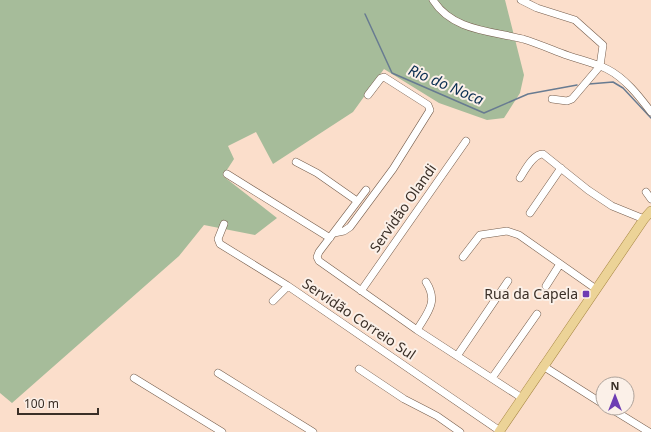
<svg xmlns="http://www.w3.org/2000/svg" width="651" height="432" font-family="'Noto Sans',sans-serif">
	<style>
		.green { fill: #a6bc9a }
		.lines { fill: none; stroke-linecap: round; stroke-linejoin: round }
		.stream { stroke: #687b91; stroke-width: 1.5 }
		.minor-casing { stroke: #755d4c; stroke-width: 8 }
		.major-casing { stroke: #a68642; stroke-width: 10 }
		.minor { stroke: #fff; stroke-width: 7 }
		.major { stroke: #ecd397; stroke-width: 9 }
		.poi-dot { fill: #6d3cb3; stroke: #fbf0e8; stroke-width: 1.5 }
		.labels { text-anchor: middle; stroke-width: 4; stroke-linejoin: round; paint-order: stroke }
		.street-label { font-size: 14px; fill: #3a2f27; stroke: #fbf0e8 }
		.poi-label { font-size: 14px; fill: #3a2f27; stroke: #fbf0e8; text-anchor: end }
		.water-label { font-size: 15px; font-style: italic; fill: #0a2e51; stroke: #fbf0e8 }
	</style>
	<rect width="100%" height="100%" fill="#fbdecb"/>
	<!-- green -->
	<path class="green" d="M 0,0 L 505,0 L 524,75 L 520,93 L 504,118 L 487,120 L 439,103 L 384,69 L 353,112 L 273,164 L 256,132 L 228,146 L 234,159 L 223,176 L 277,218 L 255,235 L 204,225 L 179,256 L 12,403 L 0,393 Z"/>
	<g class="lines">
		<!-- stream -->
		<path class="stream" d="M 365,14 L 392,73 L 484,113 L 528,94 L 577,85
			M 589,84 L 613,82 L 623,88 L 651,118"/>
		<defs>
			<path id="minor" d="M 433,0 C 452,31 492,31 523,39 C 536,43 548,48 561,53 C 576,59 592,62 607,69 C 625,78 639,96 651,112
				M 521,0 L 537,8 L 575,20 L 603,45 L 600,66 L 572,99 L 567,101 L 552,99
				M 296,162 L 317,173 L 357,201
				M 227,174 L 330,238
				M 520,178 C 525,170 533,154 543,154 L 588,190 L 612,206 L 644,219
				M 366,190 L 319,252 L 317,257 L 319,261 L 417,330 L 522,398
				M 646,192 L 651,199
				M 530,213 L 561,168
				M 224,224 L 218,239 L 220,244 L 288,286 L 500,431
				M 334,233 L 344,231 L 350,227 L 393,169 L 430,110 L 428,105 L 384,77 L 381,78 L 368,95
				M 463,257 L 480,235 L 507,231 L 519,235 L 596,289
				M 546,286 L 560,264
				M 361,291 L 466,141
				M 273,301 L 288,286
				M 417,330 C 427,313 439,302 426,282
				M 457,356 L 508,281
				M 543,366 L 603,404
				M 359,369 L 404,399 L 437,416 L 460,432
				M 218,373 L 313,432
				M 134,378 L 222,432
				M 492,378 L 537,314
				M 610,408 L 649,432"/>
			<path id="major" d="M 499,432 L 644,219 L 651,211"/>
		</defs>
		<!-- minor casing -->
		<use href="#minor" class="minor-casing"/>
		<!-- major casing -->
		<use href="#major" class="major-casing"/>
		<!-- minor -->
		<use href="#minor" class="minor"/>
		<!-- major -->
		<use href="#major" class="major"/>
	</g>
	<!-- markers -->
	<rect class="poi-dot" x="582" y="290" width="8" height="8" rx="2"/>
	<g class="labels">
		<!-- street labels -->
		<g class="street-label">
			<text transform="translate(403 208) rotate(-55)" y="5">Servidão Olandi</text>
			<text transform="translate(359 319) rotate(34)" y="5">Servidão Correio Sul</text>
		</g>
		<!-- poi labels -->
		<g class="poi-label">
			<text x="578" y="299">Rua da Capela</text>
		</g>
		<!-- water labels -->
		<g class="water-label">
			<text transform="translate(446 85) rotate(23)" y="5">Rio do Noca</text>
		</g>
	</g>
	<!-- north arrow -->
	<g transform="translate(615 396)"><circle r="19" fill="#fbf0e8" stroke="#aea39b"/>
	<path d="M0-3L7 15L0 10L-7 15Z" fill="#6d3cb3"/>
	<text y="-6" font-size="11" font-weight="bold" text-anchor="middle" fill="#3a2f27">N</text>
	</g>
	<!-- scale -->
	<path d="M18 408v6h80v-6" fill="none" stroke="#3a2f27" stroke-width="2"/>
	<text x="24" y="408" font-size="12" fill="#3a2f27" stroke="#fbf0e8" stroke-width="3" paint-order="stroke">100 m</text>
</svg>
